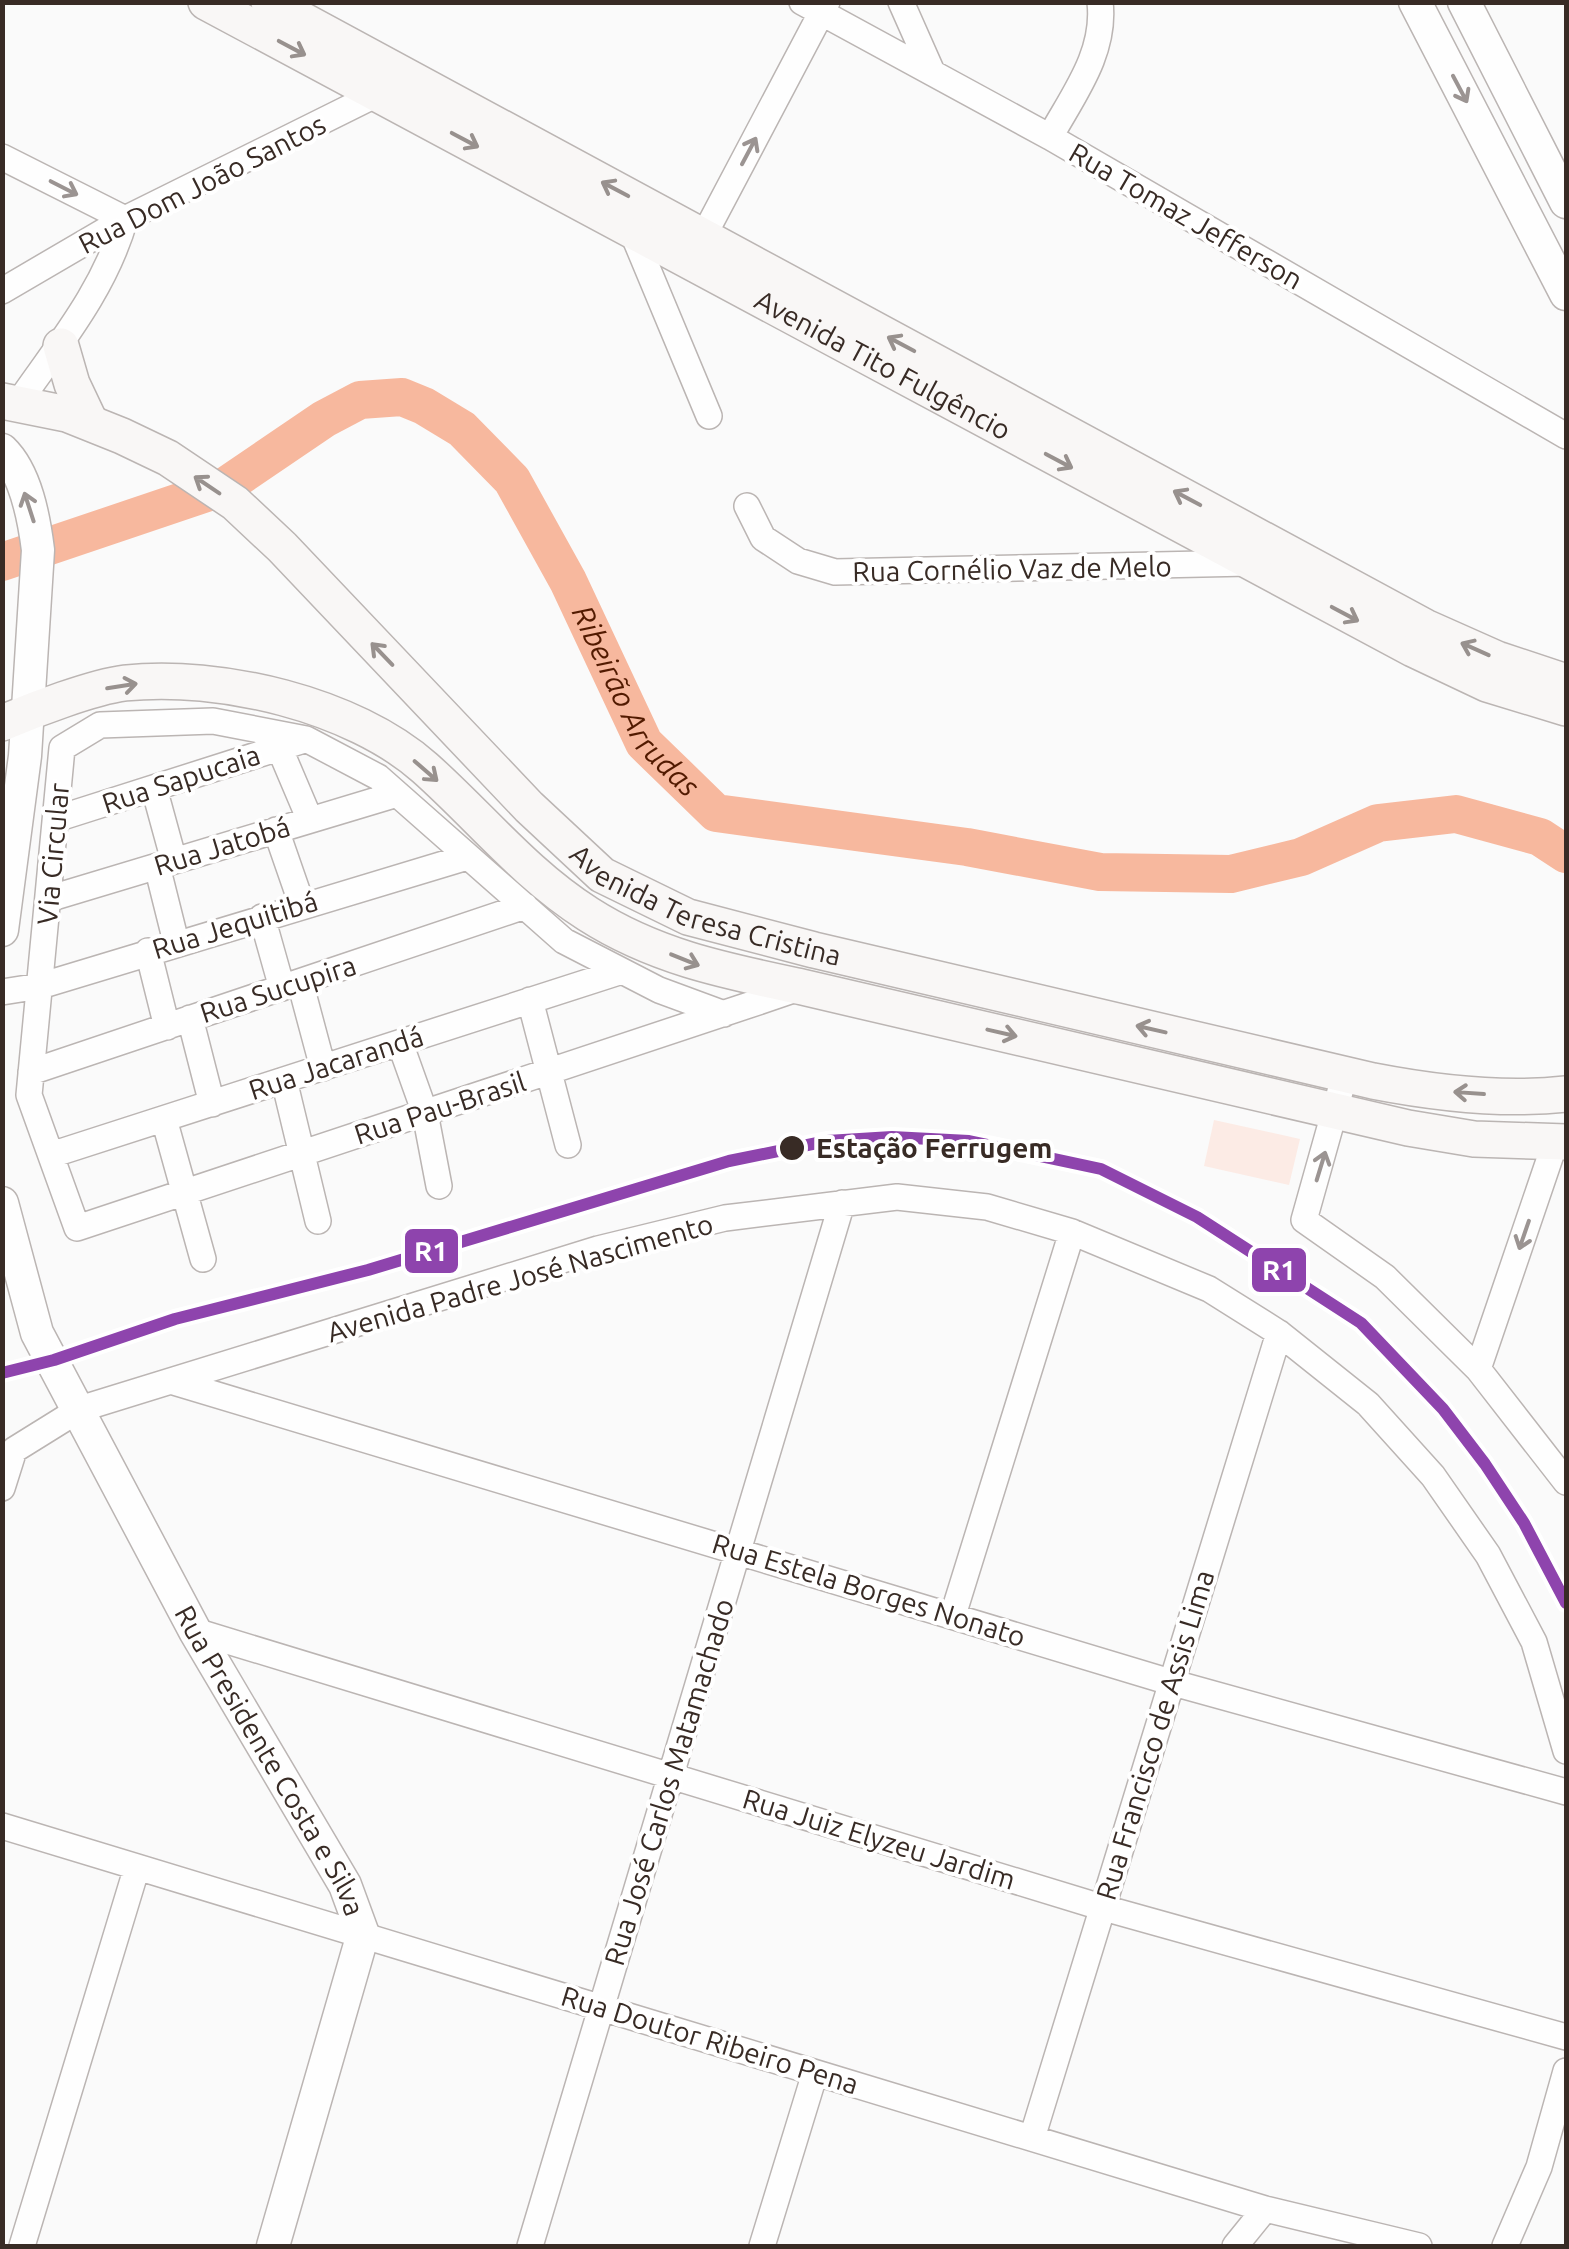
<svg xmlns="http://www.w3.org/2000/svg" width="1569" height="2249" font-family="Ubuntu,sans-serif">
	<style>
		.green { fill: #fcebe5 }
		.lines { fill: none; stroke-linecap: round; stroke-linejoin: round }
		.river { stroke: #f7b89e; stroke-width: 38 }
		.minor-casing { stroke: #bbb5b3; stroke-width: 28 }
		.tertiary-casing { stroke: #bbb5b3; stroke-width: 35 }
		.secondary-casing { stroke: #bbb5b3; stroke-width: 38 }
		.minor { stroke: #fefefe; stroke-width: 25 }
		.tertiary { stroke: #fefefe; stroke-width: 32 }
		.secondary { stroke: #f9f7f6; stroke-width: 35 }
		.rail-1-casing { stroke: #fff; stroke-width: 20 }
		.rail-1 { stroke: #8e44ad; stroke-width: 12 }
		.oneway { stroke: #98918e }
		.oneway2 { stroke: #9b9492 }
		.stop-dot { fill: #382b25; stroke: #fff; stroke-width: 4 }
		.labels { text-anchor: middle; stroke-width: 8; stroke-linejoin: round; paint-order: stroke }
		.street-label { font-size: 28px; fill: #382b25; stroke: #fff }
		.stop-label { font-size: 28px; font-weight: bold; fill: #382b25; stroke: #fff; text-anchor: start }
		.water-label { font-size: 30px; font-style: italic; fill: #521a00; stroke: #fff }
		.line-badge { stroke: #fff; stroke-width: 4 }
		.badge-label { font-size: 28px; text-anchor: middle; font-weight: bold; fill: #fff }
	</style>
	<rect width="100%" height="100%" fill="#fafafa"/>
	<!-- green -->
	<path class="green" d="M 1214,1120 L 1300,1139 L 1289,1185 L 1204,1166 Z"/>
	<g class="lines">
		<!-- river -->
		<path class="river" id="s1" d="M 2,562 L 224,487 L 324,419 L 360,400 L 402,397 L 424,406 L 462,429 L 512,480 L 568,581 L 644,743 L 716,813 L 967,847 L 1100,872 L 1231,874 L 1301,857 L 1378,823 L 1456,814 L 1540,837 L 1566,854"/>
		<defs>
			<path id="minor" d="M 802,2 L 1050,137 L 1566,436
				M 901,2 L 932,72
				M 1050,137 C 1073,95 1106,53 1100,2
				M 2,157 L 125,219
				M 631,229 L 709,416
				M 703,237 L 827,2
				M 2,291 L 125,219 L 379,93 L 382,87
				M 19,402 C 60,343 105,289 125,219
				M 747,506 L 763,538 L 798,561 L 835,572 L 1249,563
				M 279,747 L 310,820
				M 154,788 L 174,861
				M 56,819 L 304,740
				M 276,830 L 302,905
				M 157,866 L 176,942
				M 48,899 L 397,794
				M 262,917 L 282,988
				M 148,951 L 167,1027
				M 300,982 L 323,1068
				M 2,992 L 40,986 L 467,857
				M 530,1000 L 568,1145
				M 724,1014 L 659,990 L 564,941 L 378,777 L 306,739 L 213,721 L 100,725 L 62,748 L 29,1095 L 77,1228 L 764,1000 L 802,987
				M 190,1018 L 212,1104
				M 400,1043 L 425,1113 L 439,1186
				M 31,1072 L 525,906
				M 1345,1074 L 1304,1220 L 1385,1277 L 1478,1369 L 1566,1482
				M 284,1080 L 318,1221
				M 164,1119 L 203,1259
				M 51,1155 L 622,971
				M 1478,1369 L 1555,1143
				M 174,1382 L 1170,1682 L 1566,1792
				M 2,1488 L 14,1450 L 80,1409 L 598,1249 L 725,1218 L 897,1197 L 987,1207 L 1072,1232 L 1209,1289 L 1279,1333 L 1368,1404 L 1433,1476 L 1488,1555 L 1534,1642 L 1566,1751
				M 953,1615 L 1072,1232
				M 195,1631 L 1104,1908 L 1566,2037
				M 2,1826 L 1265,2209 L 1419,2246
				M 1032,2138 L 1279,1333
				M 22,2246 L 137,1867
				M 530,2246 L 842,1203
				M 762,2246 L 815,2073
				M 1235,2246 L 1265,2209
				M 1505,2246 L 1539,2167 L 1566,2071"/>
			<g id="tertiary">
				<path d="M 1415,2 L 1566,294"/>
				<path d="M 1464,2 L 1566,202"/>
				<path d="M 2,450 C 26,473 34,518 38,550 L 25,756 L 2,930"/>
				<path id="s2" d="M 2,1203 L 37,1333 L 195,1631 L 345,1885 L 363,1934 L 273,2246"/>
			</g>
			<g id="secondary">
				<path id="s3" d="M 206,2 L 1413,649 L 1487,684 L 1566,708"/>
				<path d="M 269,2 L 1425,627 L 1497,659 L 1566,682"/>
				<path d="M 61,346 L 72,384 L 90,422"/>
				<path id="s4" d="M 2,401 L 67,414 L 122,436 L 168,458 L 235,503 L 282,547 L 529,807 L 602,875 L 688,917 L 814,950 L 1373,1081 C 1435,1093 1503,1101 1566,1094"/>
				<path d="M 2,723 C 33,710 93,687 125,683 C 219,673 353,704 425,768 C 480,817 525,874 588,914 C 655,957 726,971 802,987 L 1408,1128 L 1474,1139 L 1566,1142"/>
			</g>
		</defs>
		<!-- minor casing -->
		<use href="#minor" class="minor-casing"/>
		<!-- tertiary casing -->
		<use href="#tertiary" class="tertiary-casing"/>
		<!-- secondary casing -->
		<use href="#secondary" class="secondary-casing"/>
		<!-- minor -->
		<use href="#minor" class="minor"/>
		<!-- tertiary -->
		<use href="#tertiary" class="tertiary"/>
		<!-- secondary -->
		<use href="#secondary" class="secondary"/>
		<defs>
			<path id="rail-1" d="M 2,1373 L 54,1360 L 175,1319 L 368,1270 L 729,1161 L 827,1141 L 892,1137 L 969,1141 L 1101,1169 L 1197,1217 L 1361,1323 L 1443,1409 L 1485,1464 L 1524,1523 L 1566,1603"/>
		</defs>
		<!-- rail-1 casing -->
		<use href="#rail-1" class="rail-1-casing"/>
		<!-- rail-1 -->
		<use href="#rail-1" class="rail-1"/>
	</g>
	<!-- one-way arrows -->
	<defs><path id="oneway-shaft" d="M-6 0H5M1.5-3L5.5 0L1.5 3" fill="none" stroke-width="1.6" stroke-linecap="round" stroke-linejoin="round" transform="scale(2.5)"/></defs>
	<g class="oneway">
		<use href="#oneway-shaft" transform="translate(292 48) rotate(28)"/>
		<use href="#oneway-shaft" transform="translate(465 140) rotate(28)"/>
		<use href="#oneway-shaft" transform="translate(615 189) rotate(-152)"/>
		<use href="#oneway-shaft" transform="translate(901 344) rotate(-152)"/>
		<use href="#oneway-shaft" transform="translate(1059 461) rotate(28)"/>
		<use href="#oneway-shaft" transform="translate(207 485) rotate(-146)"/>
		<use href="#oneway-shaft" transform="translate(1187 498) rotate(-152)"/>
		<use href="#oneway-shaft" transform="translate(1345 614) rotate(28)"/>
		<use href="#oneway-shaft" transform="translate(1475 649) rotate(-156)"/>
		<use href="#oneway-shaft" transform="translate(382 654) rotate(-134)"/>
		<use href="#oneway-shaft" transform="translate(122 686) rotate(-9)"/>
		<use href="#oneway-shaft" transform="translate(426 771) rotate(41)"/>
		<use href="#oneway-shaft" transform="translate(685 960) rotate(22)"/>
		<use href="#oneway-shaft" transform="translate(1151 1029) rotate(-167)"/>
		<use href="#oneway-shaft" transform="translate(1002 1033) rotate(13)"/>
		<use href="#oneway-shaft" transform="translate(1469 1093) rotate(-176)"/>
	</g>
	<g class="oneway2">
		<use href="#oneway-shaft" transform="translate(1460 89) rotate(62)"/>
		<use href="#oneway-shaft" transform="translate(749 151) rotate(-62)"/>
		<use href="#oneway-shaft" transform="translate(64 188) rotate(27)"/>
		<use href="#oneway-shaft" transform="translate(29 507) rotate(-108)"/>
		<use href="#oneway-shaft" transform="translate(1321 1166) rotate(-73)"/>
		<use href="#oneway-shaft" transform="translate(1524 1235) rotate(109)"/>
	</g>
	<!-- markers -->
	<circle class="stop-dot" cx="792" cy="1148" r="14"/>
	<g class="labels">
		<!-- street labels -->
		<g class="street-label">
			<text transform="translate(202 184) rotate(-27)" y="10">Rua Dom João Santos</text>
			<text transform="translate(1186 216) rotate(30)" y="10">Rua Tomaz Jefferson</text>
			<text dy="10" stroke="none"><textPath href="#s3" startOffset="768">Avenida Tito Fulgêncio</textPath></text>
			<text transform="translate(1012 569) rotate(-1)" y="10">Rua Cornélio Vaz de Melo</text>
			<text transform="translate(181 779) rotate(-18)" y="10">Rua Sapucaia</text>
			<text transform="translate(222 846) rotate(-17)" y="10">Rua Jatobá</text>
			<text transform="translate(53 854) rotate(-85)" y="10">Via Circular</text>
			<text dy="10" stroke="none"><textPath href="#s4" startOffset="888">Avenida Teresa Cristina</textPath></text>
			<text transform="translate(235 925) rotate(-17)" y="10">Rua Jequitibá</text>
			<text transform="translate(278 989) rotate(-18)" y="10">Rua Sucupira</text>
			<text transform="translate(336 1063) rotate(-18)" y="10">Rua Jacarandá</text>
			<text transform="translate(440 1108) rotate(-18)" y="10">Rua Pau-Brasil</text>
			<text transform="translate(520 1278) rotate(-16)" y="10">Avenida Padre José Nascimento</text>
			<text transform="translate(869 1590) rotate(17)" y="10">Rua Estela Borges Nonato</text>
			<text transform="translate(1155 1735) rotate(-73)" y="10">Rua Francisco de Assis Lima</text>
			<text dy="10" stroke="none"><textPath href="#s2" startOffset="622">Rua Presidente Costa e Silva</textPath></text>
			<text transform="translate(669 1782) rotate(-73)" y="10">Rua José Carlos Matamachado</text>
			<text transform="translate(879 1839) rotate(17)" y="10">Rua Juiz Elyzeu Jardim</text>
			<text transform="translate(710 2040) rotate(17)" y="10">Rua Doutor Ribeiro Pena</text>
		</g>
		<!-- stop labels -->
		<g class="stop-label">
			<text x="816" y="1158">Estação Ferrugem</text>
		</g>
		<!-- water labels -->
		<g class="water-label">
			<text dy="10" stroke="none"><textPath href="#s1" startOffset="832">Ribeirão Arrudas</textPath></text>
		</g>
	</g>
	<g class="line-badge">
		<rect x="403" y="1227" width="57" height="48" rx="10" fill="#8e44ad"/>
		<rect x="1250" y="1246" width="58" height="48" rx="10" fill="#8e44ad"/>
	</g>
	<g class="badge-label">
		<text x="431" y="1261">R1</text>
		<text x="1279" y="1280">R1</text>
	</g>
	<!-- border -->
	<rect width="1569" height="2249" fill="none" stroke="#382b25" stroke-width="10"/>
</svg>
